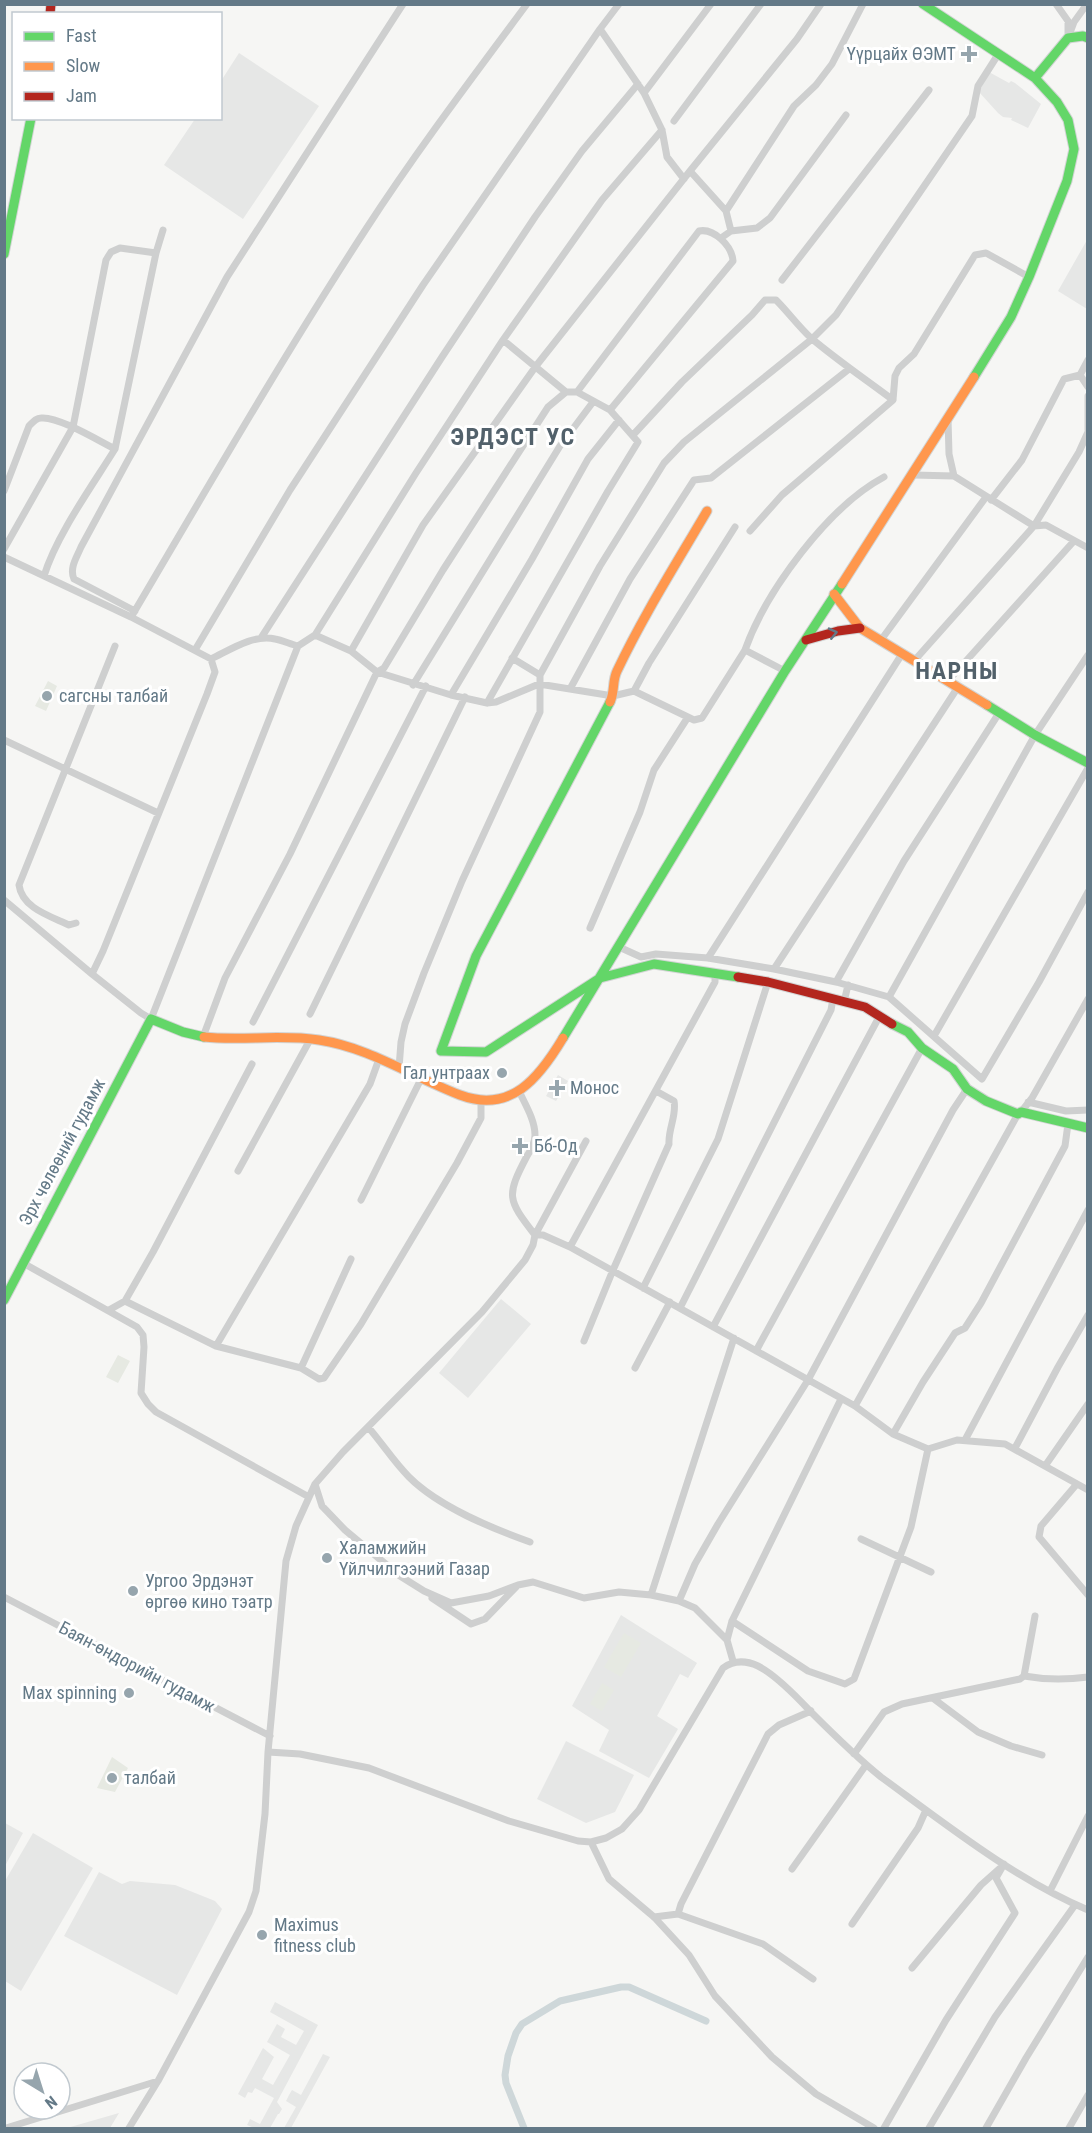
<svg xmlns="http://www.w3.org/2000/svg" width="1092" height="2133" font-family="'Roboto Condensed',sans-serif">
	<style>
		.built { fill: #e6e7e6 }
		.green { fill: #e6e9e2 }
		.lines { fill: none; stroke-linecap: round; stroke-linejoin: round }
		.canal { stroke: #ced7d9; stroke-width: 7 }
		.fast-casing { stroke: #d2d4d4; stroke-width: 11 }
		.slow-casing { stroke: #d2d4d4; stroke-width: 11 }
		.jam-casing { stroke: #d2d4d4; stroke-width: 11 }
		.street { stroke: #cecfcf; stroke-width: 7 }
		.fast { stroke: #63d668; stroke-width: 9 }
		.slow { stroke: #ff974d; stroke-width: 9 }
		.jam { stroke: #b3261e; stroke-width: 9 }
		.oneway { stroke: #637987 }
		.poi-dot { fill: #96a5ad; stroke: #fff; stroke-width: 2 }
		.labels { text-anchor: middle; stroke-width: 6; stroke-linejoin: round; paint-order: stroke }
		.poi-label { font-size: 18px; fill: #637987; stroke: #fff; text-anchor: start }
		.street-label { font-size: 18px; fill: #637987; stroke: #fff }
		.district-label { font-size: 24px; font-weight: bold; letter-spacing: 1.5px; fill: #52616b; stroke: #fff }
	</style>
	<rect width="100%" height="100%" fill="#f6f6f4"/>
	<!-- built -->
	<path class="built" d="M 239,53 L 319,106 L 243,219 L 164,165 L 195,119 L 220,118 L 221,81 Z
		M 989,72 L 1009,83 L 1011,81 L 1015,83 L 1041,104 L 1028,128 L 1011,120 L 1012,118 L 1003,117 L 998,113 L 979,92 Z
		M 1087,240 L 1087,309 L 1058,291 Z
		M 558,1075 L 568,1081 L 556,1101 L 546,1096 Z
		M 501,1299 L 531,1324 L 468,1398 L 439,1373 Z
		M 621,1615 L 697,1663 L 688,1678 L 680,1674 L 657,1716 L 678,1729 L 649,1778 L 599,1751 L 609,1730 L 572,1706 Z
		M 566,1741 L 634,1775 L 615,1812 L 586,1823 L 537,1799 Z
		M 5,1823 L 23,1833 L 5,1866 Z
		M 33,1833 L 93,1868 L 21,1991 L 5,1981 L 5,1881 Z
		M 99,1872 L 122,1884 L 130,1881 L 175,1885 L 215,1901 L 222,1909 L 177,1995 L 64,1936 Z
		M 275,2002 L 318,2025 L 277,2102 L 282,2109 L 279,2114 L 278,2114 L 270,2128 L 254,2128 L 247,2125 L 250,2119 L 260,2124 L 274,2098 L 255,2088 L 252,2093 L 248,2092 L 245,2098 L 238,2094 L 263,2048 L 274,2057 L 262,2079 L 273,2085 L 290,2055 L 267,2042 L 277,2024 L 285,2029 L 281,2037 L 296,2045 L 304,2031 L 270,2012 Z
		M 323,2054 L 330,2057 L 291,2128 L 284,2128 L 296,2107 L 286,2101 L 289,2095 L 292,2090 L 301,2095 Z
		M 119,2113 L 110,2128 L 67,2128 Z"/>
	<!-- green -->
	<path class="green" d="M 48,681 L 57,686 L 46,711 L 35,706 Z
		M 118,1355 L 130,1361 L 118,1383 L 106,1377 Z
		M 624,1633 L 641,1643 L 621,1677 L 604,1667 Z
		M 602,1683 L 614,1690 L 602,1711 L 590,1704 Z
		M 112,1757 L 128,1768 L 115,1792 L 97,1788 Z"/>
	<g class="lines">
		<!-- canal -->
		<path class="canal" d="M 524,2128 L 506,2083 L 505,2075 L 508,2056 L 516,2033 L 522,2024 L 560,2001 L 621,1987 L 629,1987 L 706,2021"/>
		<defs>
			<path id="fast" d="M 923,4 L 1035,78 L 1057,102 L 1068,120 L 1074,149 L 1067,181 L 1029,277 L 1011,317 L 974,377
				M 1035,78 L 1068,38 L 1083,36 L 1088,38
				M 4,254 L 31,118
				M 610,702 L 476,956 L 441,1051 L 486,1052 L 600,978 L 654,964 L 738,977
				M 987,705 L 1035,735 L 1088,763
				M 892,1024 L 908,1032 L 922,1048 L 953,1069 L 967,1089 L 986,1101 L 1018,1114 L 1021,1112 L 1088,1128
				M 563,1038 L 785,671 L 842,584
				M 4,1300 L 151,1019 L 183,1032 L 204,1037"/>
			<path id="slow" d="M 842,584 L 974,377
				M 834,594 L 860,628 L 987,705
				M 610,702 C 615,692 612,681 617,671 C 643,616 676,564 707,511
				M 204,1037 C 242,1041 281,1034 319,1040 C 368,1047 413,1077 460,1095 C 511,1114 539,1078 563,1038"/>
			<path id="jam" d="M 50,14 L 51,4
				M 806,640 L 838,631 L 860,628
				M 738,977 L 768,982 L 865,1007 L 892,1024"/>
		</defs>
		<!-- fast casing -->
		<use href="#fast" class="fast-casing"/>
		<!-- slow casing -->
		<use href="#slow" class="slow-casing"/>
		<!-- jam casing -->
		<use href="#jam" class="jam-casing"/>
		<!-- street -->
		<path class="street" d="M 619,4 L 600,29 L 644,93 L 662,130 L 667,157 L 684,179
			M 1056,4 L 1068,21 L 1068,33
			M 1068,38 L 1074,22 L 1087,4
			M 644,93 L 711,4
			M 674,121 L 761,4
			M 690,171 L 726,211 L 731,231 L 721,238
			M 726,211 L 794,106 L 816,85 L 832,64 L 863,4
			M 731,231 L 757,228 L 770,218 L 846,115
			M 782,280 L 929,90
			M 503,340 L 566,392
			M 1080,375 L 1088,360
			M 1080,375 L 1088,387
			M 577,392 L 699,231 C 714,228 732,246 733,261 L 610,410
			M 1088,396 L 1088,430
			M 948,419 L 949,454 L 954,476
			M 633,435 L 682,382 L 752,315 L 765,300 L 776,300 C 788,312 799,327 811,338 C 837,360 865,379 893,400
			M 913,475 L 954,476 L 1034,526 L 1046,525 L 1088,548
			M 4,491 L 29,426 C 33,422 36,418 41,418 C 58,416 99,441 115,449 L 156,253 L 163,230
			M 991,500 L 1022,460 L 1064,379 L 1080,375
			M 750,531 L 782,495 L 893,400 L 895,376 L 899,368 L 914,354 L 975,255 L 986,253 L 1029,277
			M 4,549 L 73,427 L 106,260 L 111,252 L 120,248 L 156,253
			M 4,557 L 131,617 L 211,659 C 230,650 253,634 275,639 C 282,640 290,644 298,646 L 315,635 L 351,651 L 377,672 L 451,695 L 487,703 L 496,702 L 539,684 L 613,696 L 634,691 L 694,720 L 702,718 L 745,650 L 785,671
			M 44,576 C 56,536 92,486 115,449
			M 135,611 L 74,579 C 69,568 77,557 81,547 L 227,277 L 403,4
			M 133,614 C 209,485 284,355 366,229 C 416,152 472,78 527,4
			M 315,635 L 416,473 L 503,340 L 602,200 L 662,130
			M 261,638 L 442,357 L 535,217 L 582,151 L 638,84
			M 881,640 L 986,497
			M 195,650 L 290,490 L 423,285 L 600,29
			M 745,650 C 766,591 828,507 884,477
			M 351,651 L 423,525 L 536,366 L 690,171 L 797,39 L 821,4
			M 512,658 L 540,675
			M 211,659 L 215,672 L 207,694 L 103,951 L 92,974 L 141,1013 L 151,1019 L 298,646
			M 914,661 L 1034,526 L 1079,452 L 1088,432
			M 948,681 L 1074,541
			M 413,685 L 560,446 L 593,402
			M 570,689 L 630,579 L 694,480 L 711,478 L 849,369
			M 634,691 L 649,663 L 735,527
			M 451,695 L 532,559 L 588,459 L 619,420
			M 4,740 L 158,813
			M 4,900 L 92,974
			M 76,923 L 69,925 C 50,916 22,908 19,885 L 115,646
			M 590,928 L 640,812 L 654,770 L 688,717
			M 619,947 L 641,957 L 656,954 L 708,958 L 774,969 L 836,982 L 889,997 L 982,1079 L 1039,982 L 1088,892
			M 708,958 L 902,654
			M 774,969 L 958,687
			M 836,982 L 904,861 L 999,713
			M 889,997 L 1035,735 L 1088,655
			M 844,1002 L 848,985
			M 310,1014 L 465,697
			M 253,1022 L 426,686
			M 934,1036 L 1088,768
			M 203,1037 L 225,978 L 290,854 L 377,672 L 384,668 L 443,570 L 548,407 L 566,392 L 577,392 L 610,410 L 638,442 L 608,491 L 487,703
			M 399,1068 L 401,1042 L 405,1024 L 424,973 L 462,881 L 540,712 L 540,675 L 600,566 L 664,463 L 684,442 L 812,339 L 836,315 L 972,116 L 978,86 L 999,53
			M 1028,1102 L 1066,1111 L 1088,1110
			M 1021,1112 L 1032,1098 L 1088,999
			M 586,1141 L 535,1235 L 543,1235 L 570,1247 L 855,1406 L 893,1434 L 928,1449 L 957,1440 L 1005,1444 L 1088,1490
			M 238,1171 L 311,1038
			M 361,1200 L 421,1079
			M 570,1247 L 715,982 L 715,973
			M 23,1263 L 137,1327 L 143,1335 L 144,1347 L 141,1393 L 148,1404 L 156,1412 L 309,1497
			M 643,1288 L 718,1139 L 768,982
			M 125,1301 L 216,1346 L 301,1368 L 319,1379 L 324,1378 L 361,1324 L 457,1163 L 481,1118 L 481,1100
			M 680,1308 L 831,1010 L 833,999
			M 109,1310 L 125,1301 L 153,1252 L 252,1064
			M 713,1327 L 879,1017
			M 584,1341 L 613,1270 L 669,1144 C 668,1129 677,1115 674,1101 L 656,1091
			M 216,1346 L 370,1084 L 379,1059
			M 756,1351 L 922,1048
			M 301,1368 L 351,1259
			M 635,1368 L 670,1302
			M 855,1406 L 1018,1114
			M 368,1427 C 382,1443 394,1462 409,1477 C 439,1507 491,1528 530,1542
			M 893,1434 L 923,1382 L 955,1333 L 965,1328 L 981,1303 L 1065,1146 L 1068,1124
			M 965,1440 L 1088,1210
			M 1015,1448 L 1058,1367 L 1088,1315
			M 1045,1466 L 1088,1404
			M 315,1484 L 322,1506 L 345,1530 L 400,1576 L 424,1591 L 451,1603 L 489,1596 L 518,1585 L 533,1582 L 584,1598 L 619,1592 L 651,1595 L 679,1601
			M 1076,1485 L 1041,1526 L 1039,1537 L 1088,1595
			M 861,1539 L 931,1572
			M 651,1595 L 734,1338
			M 4,1597 L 270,1736
			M 432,1598 L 471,1624 L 485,1619 L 516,1587
			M 732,1621 L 808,1671 L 845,1684 L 854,1679 L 911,1527 L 928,1449
			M 727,1640 L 695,1608 L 679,1601 L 695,1564 L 718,1524 L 808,1380 L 953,1110 L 967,1089
			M 733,1661 L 727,1640 L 732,1621 L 841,1399
			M 1024,1676 L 1035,1616
			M 934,1699 L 978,1732 L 1011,1746 L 1042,1755
			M 268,1752 L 300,1754 L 369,1768 L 509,1821 L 578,1841 L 591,1842 L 606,1838 L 622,1829 L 639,1810 L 723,1668 C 734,1660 745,1660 758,1666 C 776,1675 796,1696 810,1711 C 833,1734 856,1757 881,1777 C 944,1823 1016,1880 1088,1910
			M 854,1754 L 884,1712 L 902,1704 L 1020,1679 L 1024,1676 C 1046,1680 1065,1680 1088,1677
			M 591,1842 L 609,1879 L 654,1917 L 689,1955 L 715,1996 L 772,2057 L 816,2094 L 874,2128
			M 792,1869 L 866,1765
			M 1050,1891 L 1088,1816
			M 678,1914 L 681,1904 L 768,1734 L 779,1725 L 811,1711
			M 654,1917 L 678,1914 L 763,1944 L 813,1979
			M 852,1924 L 918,1828 L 926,1810
			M 912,1968 L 981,1885 L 999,1869
			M 6,2128 L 158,2081 L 249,1912 L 256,1891 L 265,1814 L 268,1752 L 286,1561 L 296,1526 L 315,1484 L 343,1452 L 482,1312 L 525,1260 L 533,1245 L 535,1235 C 507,1199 506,1196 527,1156 C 531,1150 535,1143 535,1135 C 535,1120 525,1104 519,1091
			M 129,2128 L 158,2081
			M 884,2128 L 946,2020 L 1015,1913 L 996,1878 L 1004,1864
			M 929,2128 L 995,2017 L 1075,1905
			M 986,2128 L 1026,2058 L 1088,1957
			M 1069,2128 L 1088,2095"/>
		<!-- fast -->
		<use href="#fast" class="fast"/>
		<!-- slow -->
		<use href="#slow" class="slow"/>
		<!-- jam -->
		<use href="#jam" class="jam"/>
	</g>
	<!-- one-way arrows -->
	<defs><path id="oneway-chevron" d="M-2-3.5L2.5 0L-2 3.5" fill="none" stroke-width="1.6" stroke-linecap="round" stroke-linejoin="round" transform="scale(1.5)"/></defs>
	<use class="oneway" href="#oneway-chevron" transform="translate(833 633) rotate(-13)"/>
	<!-- markers -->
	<g class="poi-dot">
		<path d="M966 45h6v6h6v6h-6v6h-6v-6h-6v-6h6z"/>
		<circle cx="47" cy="696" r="6"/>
		<circle cx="502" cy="1073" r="6"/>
		<path d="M554 1079h6v6h6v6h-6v6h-6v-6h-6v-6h6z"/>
		<path d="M517 1137h6v6h6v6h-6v6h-6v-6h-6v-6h6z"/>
		<circle cx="327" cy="1558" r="6"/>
		<circle cx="133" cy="1591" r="6"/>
		<circle cx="129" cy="1693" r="6"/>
		<circle cx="112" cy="1778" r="6"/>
		<circle cx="262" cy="1935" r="6"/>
	</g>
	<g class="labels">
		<!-- poi labels -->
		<g class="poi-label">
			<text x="956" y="60" text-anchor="end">Үүрцайх ӨЭМТ</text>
			<text x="59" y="702">сагсны талбай</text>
			<text x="490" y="1079" text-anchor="end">Гал унтраах</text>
			<text x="570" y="1094">Монос</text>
			<text x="534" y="1152">Бб-Од</text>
			<text x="339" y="1554">Халамжийн<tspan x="339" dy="21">Үйлчилгээний Газар</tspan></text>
			<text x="145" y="1587">Ургоо Эрдэнэт<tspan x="145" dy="21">өргөө кино тэатр</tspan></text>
			<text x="117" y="1699" text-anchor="end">Max spinning</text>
			<text x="124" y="1784">талбай</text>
			<text x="274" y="1931">Maximus<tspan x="274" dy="21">fitness club</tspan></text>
		</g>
		<!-- street labels -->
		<g class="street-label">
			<text transform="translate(62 1152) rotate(-62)" y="6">Эрх чөлөөний гудамж</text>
			<text transform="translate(137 1667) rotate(28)" y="6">Баян-өндорийн гудамж</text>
		</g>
		<!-- district labels -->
		<g class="district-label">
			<text x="513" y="445">ЭРДЭСТ УС</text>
			<text x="957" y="679">НАРНЫ</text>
		</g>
	</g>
	<!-- border -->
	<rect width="1092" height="2133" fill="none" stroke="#637987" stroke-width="12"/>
	<!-- legend -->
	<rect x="12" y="12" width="210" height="108" fill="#ffffff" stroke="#c1c9cf" stroke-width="1.5"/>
	<rect x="24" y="32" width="30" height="9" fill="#63d668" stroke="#c1c9cf" stroke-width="1.5"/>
	<text x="66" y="42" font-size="18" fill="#637987">Fast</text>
	<rect x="24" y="62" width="30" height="9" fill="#ff974d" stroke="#c1c9cf" stroke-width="1.5"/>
	<text x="66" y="72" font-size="18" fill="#637987">Slow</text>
	<rect x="24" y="92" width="30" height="9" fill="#b3261e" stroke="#c1c9cf" stroke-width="1.5"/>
	<text x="66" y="102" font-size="18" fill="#637987">Jam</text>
	<!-- north arrow -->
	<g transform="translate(42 2091) rotate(142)"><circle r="28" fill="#ffffff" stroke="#c1c9cf" stroke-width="1.5"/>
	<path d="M0-4.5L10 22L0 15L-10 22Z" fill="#96a5ad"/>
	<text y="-9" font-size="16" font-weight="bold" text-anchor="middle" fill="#637987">N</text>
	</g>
</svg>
